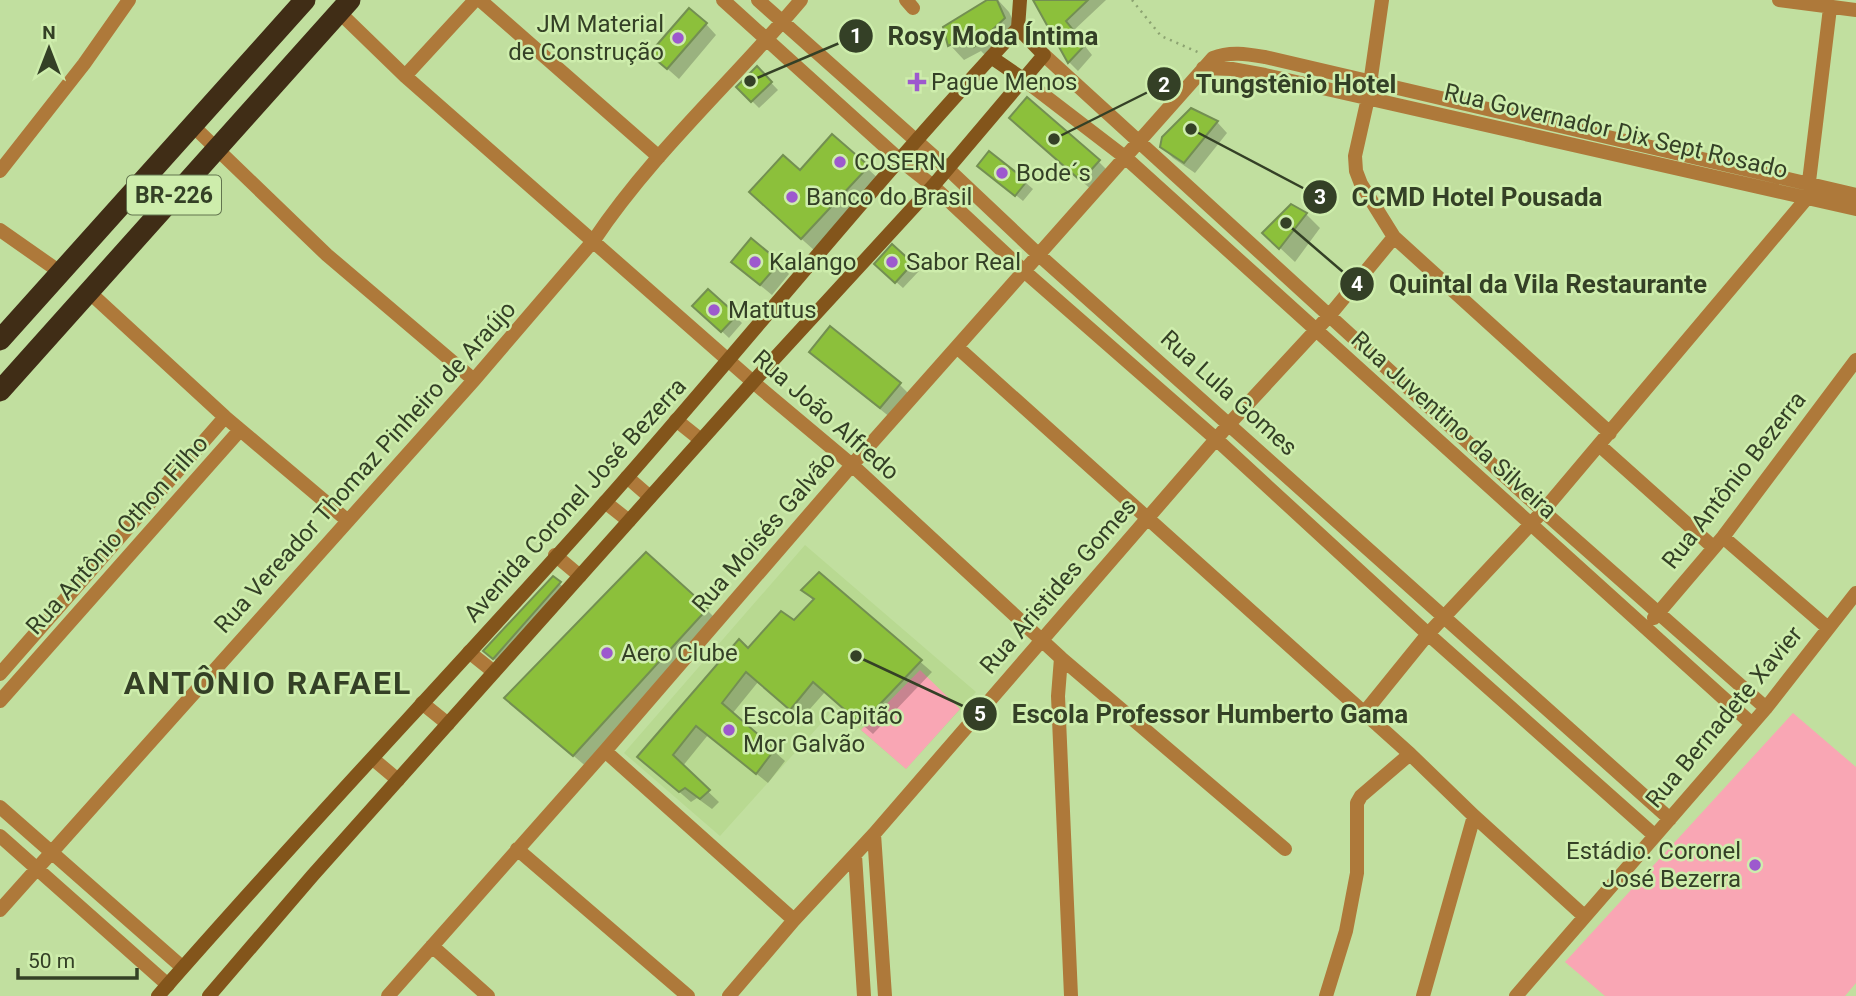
<svg xmlns="http://www.w3.org/2000/svg" width="1856" height="996" font-family="Roboto,sans-serif">
	<style>
		.built { fill: #b8d991 }
		.green { fill: #f9a6b4 }
		.shadow { fill: #0003 }
		.building { fill: #8cc03b; stroke: #738f52; stroke-width: 2 }
		.lines { fill: none; stroke-linecap: round; stroke-linejoin: round }
		.path { stroke: #8ca371; stroke-width: 2.5; stroke-dasharray: 2 5; stroke-linecap: butt }
		.street { stroke: #ae793a; stroke-width: 14 }
		.secondary { stroke: #83551b; stroke-width: 14 }
		.highway { stroke: #402d16; stroke-width: 21 }
		.poi-dot { fill: #9d59ce; stroke: #ceedac; stroke-width: 2.5 }
		.labels { text-anchor: middle; stroke-width: 5; stroke-linejoin: round; paint-order: stroke }
		.shield { fill: #ceedac; stroke: #62744e; stroke-width: 2 }
		.shield-label { font-size: 23px; font-weight: bold; fill: #344026 }
		.poi-label { font-size: 24px; fill: #344026; stroke: #ceedac; text-anchor: start }
		.street-label { font-size: 24px; fill: #344026; stroke: #ceedac }
		.district-label { font-size: 32px; font-weight: bold; letter-spacing: 2px; fill: #344026; stroke: #ceedac }
		.leader { fill: none; stroke: #344026; stroke-width: 2.5 }
		.callout-dot { fill: #344026; stroke: #ceedac; stroke-width: 2.5 }
		.mark-label { font-size: 21px; text-anchor: middle; font-weight: bold; fill: #fff }
		.callout-label { font-size: 26px; text-anchor: middle; font-weight: bold; fill: #344026; stroke: #ceedac; stroke-width: 5; stroke-linejoin: round; paint-order: stroke }
	</style>
	<rect width="100%" height="100%" fill="#c1df9f"/>
	<!-- built -->
	<path class="built" d="M 805,545 L 976,692 L 906,769 L 835,708 L 720,836 L 624,753 Z"/>
	<!-- green -->
	<path class="green" d="M 920,670 L 960,709 L 906,769 L 861,730 Z
		M 1793,713 L 1856,767 L 1856,983 L 1845,996 L 1605,996 L 1565,962 Z"/>
	<!-- shadow -->
	<path class="shadow" d="M 990,0 L 998,0 L 1009,12 L 1019,33 L 990,60 L 981,51 L 964,60 L 950,45 L 945,28 Z
		M 1035,0 L 1106,0 L 1073,31 L 1092,55 L 1078,71 L 1069,62 Z
		M 706,24 L 716,35 L 679,79 L 662,64 Z
		M 757,68 L 778,90 L 759,108 L 738,87 Z
		M 1217,122 L 1227,133 L 1195,173 L 1173,158 L 1162,147 Z
		M 1022,129 L 1098,161 L 1109,172 L 1093,191 Z
		M 832,136 L 881,181 L 815,251 L 765,206 L 800,172 Z
		M 987,172 L 1026,183 L 1033,189 L 1023,201 Z
		M 1306,214 L 1320,228 L 1295,262 L 1279,247 Z
		M 779,263 L 789,274 L 772,295 L 744,272 Z
		M 912,264 L 919,271 L 903,288 L 884,271 Z
		M 695,306 L 735,316 L 742,323 L 729,338 Z
		M 822,362 L 899,384 L 910,395 L 891,418 Z
		M 819,574 L 932,672 L 873,734 L 825,692 L 801,719 L 758,682 L 732,714 L 785,761 L 768,783 L 708,735 L 682,767 L 719,802 L 712,809 L 697,798 L 691,802 L 639,757 L 748,650 L 794,622 L 814,601 L 803,590 Z
		M 553,578 L 571,594 L 497,662 L 486,651 Z
		M 706,609 L 721,624 L 589,769 L 506,698 Z"/>
	<!-- building -->
	<path class="building" d="M 987,0 L 997,0 L 1005,18 L 974,47 L 968,36 L 948,46 L 943,27 Z
		M 1033,0 L 1088,0 L 1066,21 L 1085,45 L 1068,63 Z
		M 689,8 L 707,23 L 667,69 L 649,54 Z
		M 757,66 L 772,82 L 751,102 L 736,87 Z
		M 1027,97 L 1100,160 L 1081,181 L 1009,118 Z
		M 1191,108 L 1218,121 L 1184,163 L 1160,147 L 1162,137 Z
		M 832,134 L 869,166 L 801,239 L 749,192 L 783,155 L 800,170 Z
		M 989,151 L 1027,181 L 1015,196 L 977,166 Z
		M 1291,204 L 1307,213 L 1279,249 L 1262,233 Z
		M 751,238 L 780,262 L 760,285 L 731,262 Z
		M 892,244 L 913,263 L 895,283 L 874,264 Z
		M 708,289 L 737,315 L 721,332 L 692,306 Z
		M 830,326 L 901,383 L 880,408 L 809,352 Z
		M 646,552 L 708,608 L 573,756 L 504,698 Z
		M 819,572 L 922,660 L 861,724 L 813,682 L 790,710 L 746,672 L 722,703 L 775,749 L 756,774 L 696,726 L 673,755 L 710,790 L 700,799 L 685,788 L 679,792 L 637,757 L 739,639 L 748,648 L 781,611 L 794,620 L 814,599 L 801,590 Z
		M 553,576 L 561,582 L 493,659 L 483,651 Z"/>
	<g class="lines">
		<!-- path -->
		<path class="path" d="M 1132,0 L 1161,36 L 1200,53"/>
		<!-- street -->
		<path class="street" d="M 480,0 L 659,157
			M 723,0 L 900,160 L 933,186 L 1024,271 L 1216,439 L 1428,634 L 1654,835
			M 758,0 L 948,169 L 1039,255 L 1670,819
			M 906,0 L 913,8
			M 1382,0 L 1368,98 L 1355,156 L 1356,171 L 1361,184 L 1394,237 L 1610,433
			M 1779,0 L 1856,10
			M 339,12 L 405,76 L 753,382 L 852,465 L 1061,658 L 1285,849
			M 1044,55 L 1543,511 L 1766,708
			M 1203,68 L 1232,69 L 1265,75 L 1856,209
			M 405,76 L 475,0
			M 1023,79 L 1126,158 L 1752,724
			M 192,125 L 327,255 L 474,380
			M 0,171 L 84,64 L 129,0
			M 0,230 L 60,272
			M 88,291 L 225,417 L 348,521
			M 957,347 L 1410,754 L 1474,816 L 1584,916
			M 676,420 L 701,440
			M 1599,445 L 1713,547
			M 627,477 L 650,497
			M 605,502 L 629,521
			M 1723,537 L 1828,628
			M 555,555 L 580,576
			M 1654,618 L 1723,537 L 1856,360
			M 469,652 L 494,672
			M 1061,658 L 1058,696 L 1071,996
			M 0,674 L 225,417
			M 0,701 L 240,430
			M 422,703 L 448,724
			M 1364,713 L 1428,634 L 1543,511 L 1807,198 L 1830,8
			M 605,751 L 794,920
			M 373,759 L 398,780
			M 0,807 L 182,967
			M 874,834 L 885,996
			M 0,836 L 168,985
			M 517,849 L 688,996
			M 855,855 L 864,996
			M 0,910 L 474,380 L 594,240 C 653,152 733,81 801,0
			M 432,946 L 488,996
			M 388,996 L 605,751 L 852,465 L 1213,58 C 1230,51 1247,54 1265,57 L 1856,195
			M 729,996 L 794,920 L 874,834 L 1230,423 L 1329,316 L 1394,237
			M 1326,996 L 1346,931 L 1357,873 L 1357,803 L 1361,796 L 1410,754
			M 1423,996 L 1474,816
			M 1516,996 L 1766,708 L 1856,593"/>
		<!-- secondary -->
		<path class="secondary" d="M 1018,28 L 1020,0
			M 991,57 L 1023,79
			M 158,996 C 305,827 460,666 608,499 C 746,343 876,180 1018,28
			M 209,996 L 313,875 L 753,382 L 933,186 L 1044,55 L 1018,28"/>
		<!-- highway -->
		<path class="highway" d="M 0,340 L 305,0
			M 0,391 L 350,0"/>
	</g>
	<!-- markers -->
	<g class="poi-dot">
		<circle cx="678" cy="38" r="7"/>
		<path d="M913.5 71.5h7v7h7v7h-7v7h-7v-7h-7v-7h7z"/>
		<circle cx="840" cy="162" r="7"/>
		<circle cx="1002" cy="173" r="7"/>
		<circle cx="792" cy="197" r="7"/>
		<circle cx="755" cy="262" r="7"/>
		<circle cx="892" cy="262" r="7"/>
		<circle cx="714" cy="310" r="7"/>
		<circle cx="607" cy="653" r="7"/>
		<circle cx="729" cy="730" r="7"/>
		<circle cx="1755" cy="865" r="7"/>
	</g>
	<g class="labels">
		<!-- shield labels -->
		<rect class="shield" x="127" y="175.5" width="94" height="39" rx="5"/>
		<g class="shield-label">
			<text x="174" y="203">BR-226</text>
		</g>
		<!-- poi labels -->
		<g class="poi-label">
			<text x="664" y="32" text-anchor="end">JM Material<tspan x="664" dy="28">de Construção</tspan></text>
			<text x="931" y="90">Pague Menos</text>
			<text x="854" y="170">COSERN</text>
			<text x="1016" y="181">Bode´s</text>
			<text x="806" y="205">Banco do Brasil</text>
			<text x="769" y="270">Kalango</text>
			<text x="906" y="270">Sabor Real</text>
			<text x="728" y="318">Matutus</text>
			<text x="621" y="661">Aero Clube</text>
			<text x="743" y="724">Escola Capitão<tspan x="743" dy="28">Mor Galvão</tspan></text>
			<text x="1741" y="859" text-anchor="end">Estádio. Coronel<tspan x="1741" dy="28">José Bezerra</tspan></text>
		</g>
		<!-- street labels -->
		<g class="street-label">
			<text transform="translate(1616 131) rotate(13)" y="8">Rua Governador Dix Sept Rosado</text>
			<text transform="translate(1229 393) rotate(42)" y="8">Rua Lula Gomes</text>
			<text transform="translate(826 415) rotate(41)" y="8">Rua João Alfredo</text>
			<text transform="translate(1454 425) rotate(42)" y="8">Rua Juventino da Silveira</text>
			<text transform="translate(365 467) rotate(-48)" y="8">Rua Vereador Thomaz Pinheiro de Araújo</text>
			<text transform="translate(1734 480) rotate(-52)" y="8">Rua Antônio Bezerra</text>
			<text transform="translate(575 500) rotate(-48)" y="8">Avenida Coronel José Bezerra</text>
			<text transform="translate(764 532) rotate(-49)" y="8">Rua Moisés Galvão</text>
			<text transform="translate(117 535) rotate(-48)" y="8">Rua Antônio Othon Filho</text>
			<text transform="translate(1058 586) rotate(-49)" y="8">Rua Aristides Gomes</text>
			<text transform="translate(1724 717) rotate(-50)" y="8">Rua Bernadete Xavier</text>
		</g>
		<!-- district labels -->
		<g class="district-label">
			<text x="268" y="694">ANTÔNIO RAFAEL</text>
		</g>
	</g>
	<!-- callouts -->
	<path class="leader" d="M750 81L856 36M1054 139L1164 84M1191 129L1320 197M1286 223L1357 284M856 656L980 714"/>
	<g class="callout-dot">
		<circle cx="750" cy="81" r="7"/>
		<circle cx="1054" cy="139" r="7"/>
		<circle cx="1191" cy="129" r="7"/>
		<circle cx="1286" cy="223" r="7"/>
		<circle cx="856" cy="656" r="7"/>
		<circle cx="856" cy="36" r="18"/>
		<circle cx="1164" cy="84" r="18"/>
		<circle cx="1320" cy="197" r="18"/>
		<circle cx="1357" cy="284" r="18"/>
		<circle cx="980" cy="714" r="18"/>
	</g>
	<g class="mark-label">
		<text x="856" y="43">1</text>
		<text x="1164" y="92">2</text>
		<text x="1320" y="204">3</text>
		<text x="1357" y="291">4</text>
		<text x="980" y="721">5</text>
	</g>
	<g class="callout-label">
		<text x="993" y="45">Rosy Moda Íntima</text>
		<text x="1296" y="93">Tungstênio Hotel</text>
		<text x="1477" y="206">CCMD Hotel Pousada</text>
		<text x="1548" y="293">Quintal da Vila Restaurante</text>
		<text x="1210" y="723">Escola Professor Humberto Gama</text>
	</g>
	<!-- north arrow -->
	<g transform="translate(49 49)" stroke="#ceedac" stroke-width="5" paint-order="stroke">
	<path d="M0-5L12 26L0 18L-12 26Z" fill="#344026"/>
	<text y="-10" font-size="19" font-weight="bold" text-anchor="middle" fill="#344026">N</text>
	</g>
	<!-- scale -->
	<path d="M18 968v10h119v-10" fill="none" stroke="#344026" stroke-width="3.5"/>
	<text x="28" y="968" font-size="21" fill="#344026" stroke="#ceedac" stroke-width="5" paint-order="stroke">50 m</text>
</svg>
